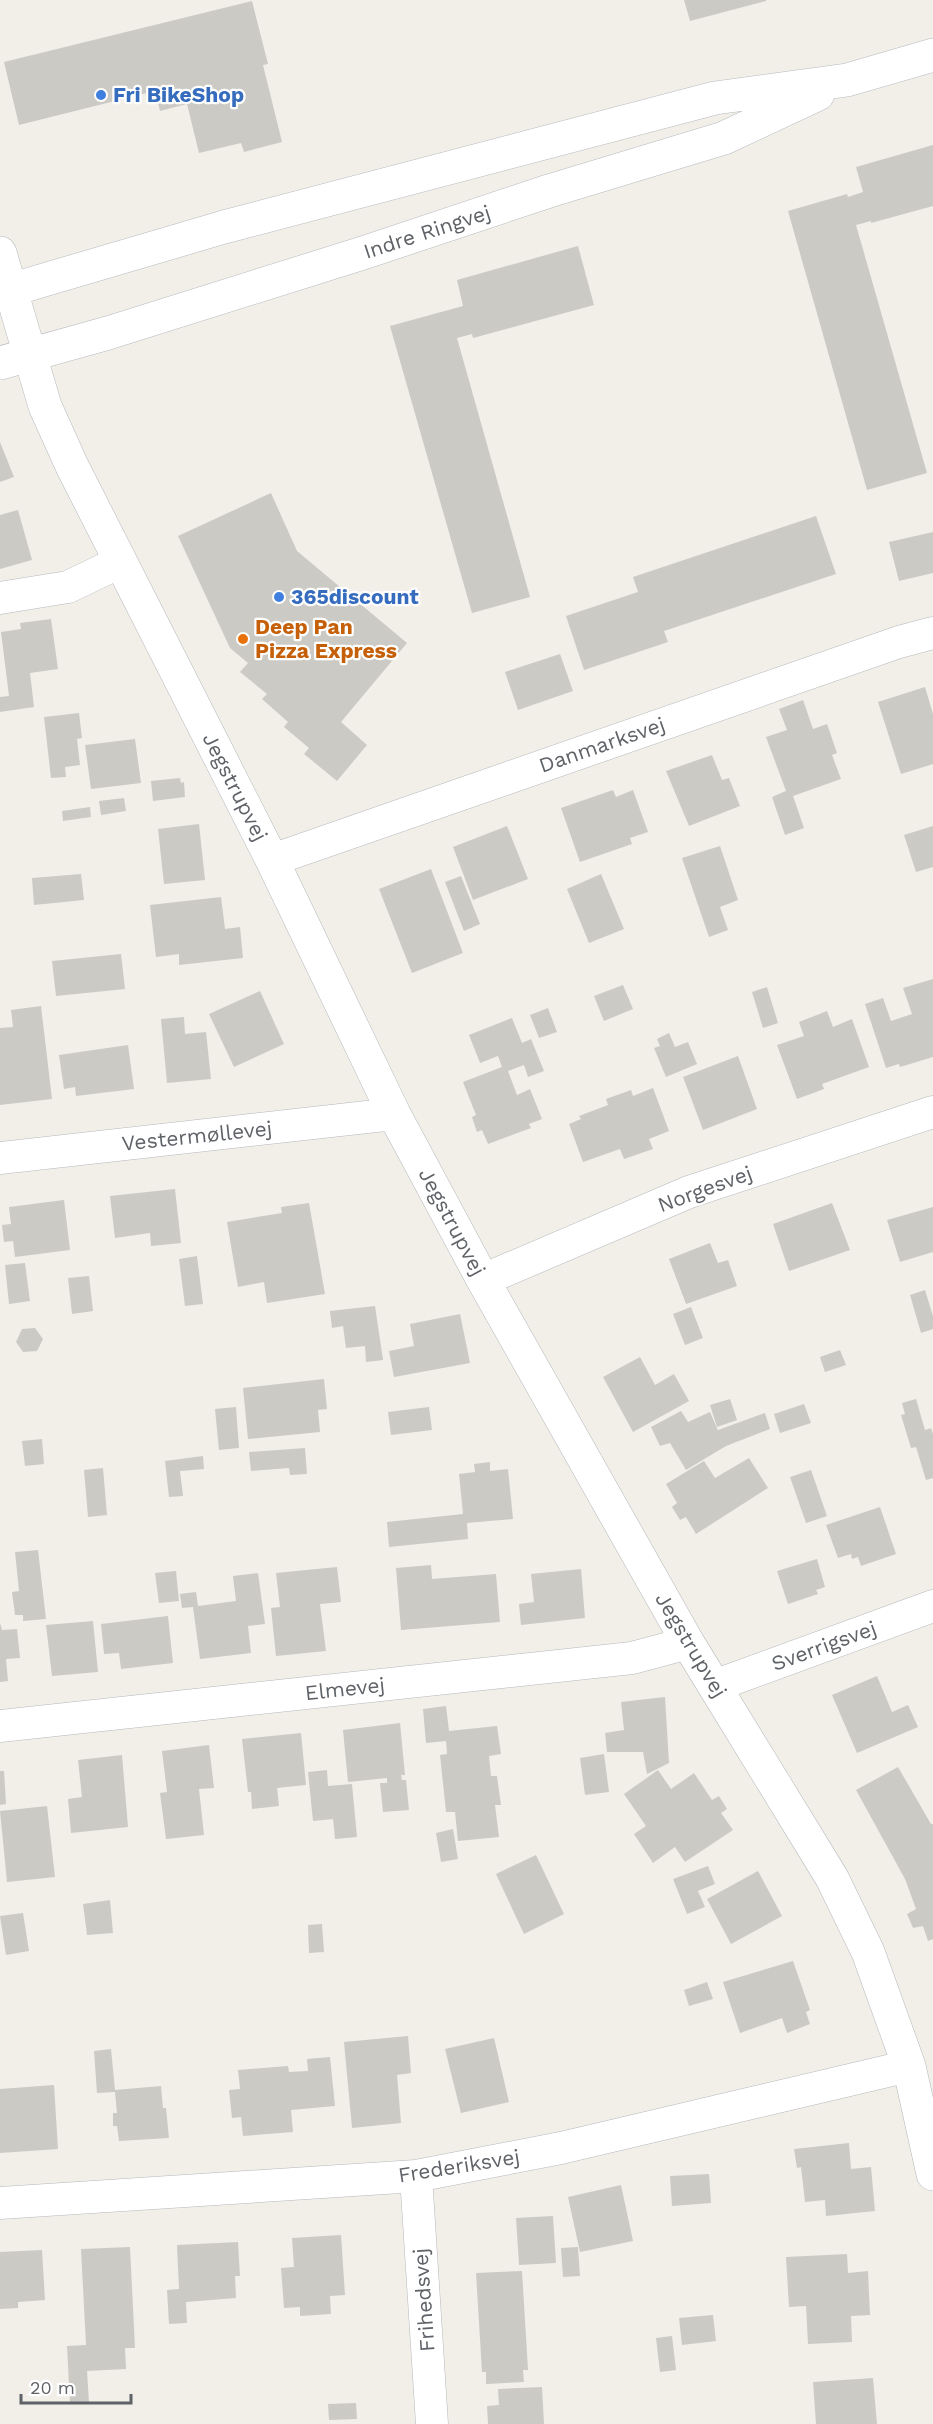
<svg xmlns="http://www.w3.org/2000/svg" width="933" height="2424" font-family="'Work Sans',sans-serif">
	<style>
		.building { fill: #cccac5 }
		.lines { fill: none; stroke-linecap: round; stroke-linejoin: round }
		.minor-casing { stroke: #b5b8bc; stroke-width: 33 }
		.tertiary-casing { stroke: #b5b8bc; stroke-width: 34 }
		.secondary-casing { stroke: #b6babf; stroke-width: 34 }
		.minor { stroke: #fff; stroke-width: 32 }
		.tertiary { stroke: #fff; stroke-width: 33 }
		.secondary { stroke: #fff; stroke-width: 33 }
		.shop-dot { fill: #3f7fe0; stroke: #fff; stroke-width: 2 }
		.food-dot { fill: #e8710a; stroke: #fff; stroke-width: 2 }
		.labels { text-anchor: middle; stroke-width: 4.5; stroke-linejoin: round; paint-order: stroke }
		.shop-label { font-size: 21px; font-weight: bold; fill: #366cbe; stroke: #fff; text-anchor: start }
		.street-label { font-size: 21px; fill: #5f6368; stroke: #fff }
		.food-label { font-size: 21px; font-weight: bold; fill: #c56008; stroke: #fff; text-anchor: start }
	</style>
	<rect width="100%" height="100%" fill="#f1efe8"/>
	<!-- building -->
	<path class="building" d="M 684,0 L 766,0 L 766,1 L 690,21 Z
		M 252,1 L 268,64 L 263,65 L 282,142 L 244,152 L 241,143 L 199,153 L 187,104 L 160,111 L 155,91 L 19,125 L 4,62 Z
		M 933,145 L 933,206 L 871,223 L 871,221 L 856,225 L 927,473 L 867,490 L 788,211 L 847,194 L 848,197 L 863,192 L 856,167 Z
		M 578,246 L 594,305 L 473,338 L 472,334 L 457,338 L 530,597 L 472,613 L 390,326 L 463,306 L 457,280 Z
		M 0,442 L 14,477 L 0,482 Z
		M 271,493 L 297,551 L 407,643 L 341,722 L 367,745 L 337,781 L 304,754 L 309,748 L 284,727 L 288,722 L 262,699 L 267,694 L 240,672 L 248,663 L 230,648 L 178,536 Z
		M 18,510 L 32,560 L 0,569 L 0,515 Z
		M 816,516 L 836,574 L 664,631 L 668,642 L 584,670 L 566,616 L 638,592 L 633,577 Z
		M 933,532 L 933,573 L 899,581 L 889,542 Z
		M 51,619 L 58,669 L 30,673 L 34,707 L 0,712 L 0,697 L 9,696 L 1,632 L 21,629 L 20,623 Z
		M 560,654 L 573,691 L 518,710 L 505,672 Z
		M 925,687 L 933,714 L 933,764 L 901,774 L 878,702 Z
		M 803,700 L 813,729 L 827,724 L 837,753 L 832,755 L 841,779 L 793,796 L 804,828 L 785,835 L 772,797 L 786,791 L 766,737 L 787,730 L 779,709 Z
		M 79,713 L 82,738 L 77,739 L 80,765 L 65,767 L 66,777 L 51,778 L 44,717 Z
		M 135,739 L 141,783 L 91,789 L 85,745 Z
		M 712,755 L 722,780 L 729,778 L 740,806 L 689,826 L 666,771 Z
		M 180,778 L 181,783 L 184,782 L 185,797 L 153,801 L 151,781 Z
		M 613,790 L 616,797 L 633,790 L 648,832 L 630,838 L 632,844 L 580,862 L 561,808 Z
		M 124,798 L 126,811 L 101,815 L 99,801 Z
		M 90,807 L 91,817 L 63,821 L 62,811 Z
		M 199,824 L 205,880 L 164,884 L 158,829 Z
		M 507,826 L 528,879 L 473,900 L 453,847 Z
		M 933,826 L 933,867 L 916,872 L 904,835 Z
		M 720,846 L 738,900 L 720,907 L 728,930 L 709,937 L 682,858 Z
		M 431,869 L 463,953 L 412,973 L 379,889 Z
		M 81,874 L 84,900 L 34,905 L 32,878 Z
		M 601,874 L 624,929 L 589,943 L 567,889 Z
		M 461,876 L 480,924 L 464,931 L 445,882 Z
		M 221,897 L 225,929 L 240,927 L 243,958 L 179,965 L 179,954 L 156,957 L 150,905 Z
		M 121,954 L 125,989 L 56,996 L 52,961 Z
		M 933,979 L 933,1057 L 900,1067 L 899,1064 L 886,1068 L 865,1004 L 883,998 L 891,1021 L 912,1014 L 903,988 Z
		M 623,985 L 633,1009 L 604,1021 L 594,996 Z
		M 767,987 L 778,1023 L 763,1028 L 752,992 Z
		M 260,991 L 284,1044 L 234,1067 L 209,1014 Z
		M 41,1006 L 52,1099 L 0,1105 L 0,1028 L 13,1027 L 11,1010 Z
		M 548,1008 L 557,1032 L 539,1038 L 530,1015 Z
		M 827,1011 L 833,1027 L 852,1019 L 869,1067 L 822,1084 L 824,1089 L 797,1099 L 777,1045 L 804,1036 L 799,1022 Z
		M 184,1017 L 185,1034 L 206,1032 L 211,1079 L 167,1083 L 161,1019 Z
		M 512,1018 L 522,1043 L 531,1039 L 544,1071 L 528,1077 L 524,1065 L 508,1071 L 517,1095 L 530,1089 L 542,1119 L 529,1124 L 531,1128 L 488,1144 L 482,1130 L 477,1132 L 472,1117 L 476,1115 L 463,1082 L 502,1067 L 498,1056 L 480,1063 L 469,1035 Z
		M 669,1033 L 675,1047 L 688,1042 L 697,1064 L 666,1077 L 654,1048 L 660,1046 L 657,1039 Z
		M 128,1045 L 134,1089 L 76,1096 L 75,1087 L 64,1089 L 59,1055 Z
		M 738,1056 L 757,1109 L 703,1130 L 683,1077 Z
		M 653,1088 L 669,1131 L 649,1139 L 653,1149 L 624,1159 L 620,1149 L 583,1162 L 569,1124 L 581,1119 L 579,1116 L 608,1105 L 606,1099 L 631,1090 L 633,1096 Z
		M 175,1189 L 181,1243 L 151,1246 L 150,1233 L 115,1238 L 110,1196 Z
		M 64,1200 L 70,1250 L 15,1257 L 13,1241 L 4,1242 L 2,1225 L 11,1224 L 9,1207 Z
		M 309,1203 L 325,1294 L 267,1303 L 264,1282 L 238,1287 L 227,1222 L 282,1213 L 281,1207 Z
		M 832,1203 L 850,1250 L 789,1271 L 773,1224 Z
		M 933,1207 L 933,1252 L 900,1262 L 887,1220 Z
		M 710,1243 L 718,1263 L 728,1260 L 737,1286 L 686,1304 L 669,1259 Z
		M 197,1256 L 203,1304 L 185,1306 L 179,1259 Z
		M 25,1263 L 30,1301 L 9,1304 L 5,1265 Z
		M 89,1276 L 93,1311 L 72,1314 L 68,1278 Z
		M 925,1290 L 933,1316 L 933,1329 L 921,1333 L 910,1295 Z
		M 375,1306 L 383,1360 L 366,1362 L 365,1346 L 346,1348 L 343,1326 L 332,1328 L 330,1311 Z
		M 691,1307 L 703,1338 L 685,1345 L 673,1314 Z
		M 460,1314 L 470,1363 L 394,1377 L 389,1351 L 414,1346 L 410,1324 Z
		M 35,1328 L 43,1339 L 37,1351 L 23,1352 L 16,1342 L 22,1329 Z
		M 840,1350 L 846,1365 L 825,1372 L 820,1357 Z
		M 640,1357 L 655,1385 L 674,1374 L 689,1401 L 633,1432 L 603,1377 Z
		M 324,1379 L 327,1409 L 318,1410 L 320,1432 L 248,1439 L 243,1388 Z
		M 730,1399 L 737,1420 L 717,1427 L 710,1405 Z
		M 916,1399 L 925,1430 L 931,1428 L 933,1434 L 933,1478 L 926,1480 L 916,1447 L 911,1448 L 901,1415 L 905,1414 L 902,1403 Z
		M 804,1404 L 811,1423 L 780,1433 L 774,1414 Z
		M 236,1407 L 239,1448 L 219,1450 L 215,1409 Z
		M 429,1407 L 432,1430 L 391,1435 L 388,1412 Z
		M 681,1411 L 688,1422 L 710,1412 L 719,1433 L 718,1430 L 765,1413 L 770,1429 L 726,1446 L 686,1470 L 670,1443 L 660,1446 L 651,1427 Z
		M 42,1439 L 44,1464 L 25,1466 L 22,1441 Z
		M 305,1448 L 307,1474 L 290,1475 L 289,1468 L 251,1471 L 249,1452 Z
		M 203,1456 L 204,1469 L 180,1471 L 183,1496 L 169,1497 L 165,1461 Z
		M 749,1458 L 768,1488 L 696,1534 L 686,1517 L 680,1520 L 672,1507 L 677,1503 L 666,1484 L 704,1461 L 715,1478 Z
		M 490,1462 L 490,1471 L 508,1469 L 513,1519 L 467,1523 L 468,1539 L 389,1547 L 387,1522 L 463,1514 L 459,1474 L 475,1472 L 474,1464 Z
		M 103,1468 L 107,1515 L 88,1517 L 84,1470 Z
		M 811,1470 L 827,1516 L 806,1523 L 790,1477 Z
		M 880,1507 L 896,1554 L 861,1566 L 858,1557 L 852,1559 L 851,1554 L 838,1558 L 826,1525 Z
		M 38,1550 L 46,1619 L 23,1621 L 23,1615 L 15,1615 L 12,1592 L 19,1591 L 15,1552 Z
		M 817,1559 L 825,1587 L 816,1590 L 818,1594 L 788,1604 L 777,1571 Z
		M 431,1565 L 432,1579 L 496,1574 L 500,1622 L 401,1630 L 396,1568 Z
		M 337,1567 L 341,1602 L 320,1604 L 326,1651 L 276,1656 L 271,1608 L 280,1607 L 276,1573 Z
		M 581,1569 L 585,1618 L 521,1625 L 519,1604 L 534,1602 L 531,1574 Z
		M 176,1571 L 179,1601 L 159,1603 L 155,1573 Z
		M 258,1573 L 265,1624 L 248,1626 L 251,1653 L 200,1659 L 193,1607 L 182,1608 L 180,1594 L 196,1592 L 198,1606 L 236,1601 L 233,1576 Z
		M 168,1616 L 173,1663 L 121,1669 L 119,1653 L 104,1654 L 101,1624 Z
		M 93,1621 L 98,1672 L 52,1676 L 46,1625 Z
		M 0,1623 L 2,1630 L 17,1629 L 20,1658 L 6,1659 L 8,1681 L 0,1682 Z
		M 877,1676 L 892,1712 L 908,1705 L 918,1727 L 857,1753 L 832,1695 Z
		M 665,1697 L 669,1763 L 647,1774 L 643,1752 L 607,1752 L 605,1733 L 624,1730 L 621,1702 Z
		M 446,1706 L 449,1731 L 497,1726 L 501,1754 L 489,1756 L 491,1776 L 497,1776 L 501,1805 L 495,1805 L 499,1837 L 458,1841 L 455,1812 L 446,1812 L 440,1755 L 447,1754 L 446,1741 L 426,1743 L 423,1709 Z
		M 400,1723 L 405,1775 L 401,1775 L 402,1780 L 406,1780 L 409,1810 L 383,1812 L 380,1783 L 387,1783 L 387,1778 L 348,1782 L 343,1730 Z
		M 301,1733 L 306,1785 L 277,1788 L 279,1806 L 252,1809 L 251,1792 L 248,1792 L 242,1739 Z
		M 209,1745 L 214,1788 L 199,1789 L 204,1835 L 166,1839 L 160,1793 L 167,1792 L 162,1751 Z
		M 604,1754 L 609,1792 L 585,1795 L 580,1758 Z
		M 122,1755 L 128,1827 L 71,1833 L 68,1799 L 82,1797 L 78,1760 Z
		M 898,1767 L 931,1824 L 933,1824 L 933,1939 L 928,1941 L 923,1926 L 913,1928 L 907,1914 L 916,1909 L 905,1879 L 856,1790 Z
		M 327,1770 L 328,1786 L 352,1784 L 357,1837 L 335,1839 L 333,1819 L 313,1821 L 308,1772 Z
		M 658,1770 L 671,1789 L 694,1773 L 712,1800 L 719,1796 L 727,1809 L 721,1813 L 733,1830 L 685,1862 L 675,1847 L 653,1863 L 634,1834 L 646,1826 L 624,1794 Z
		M 0,1771 L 4,1771 L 6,1804 L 0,1805 Z
		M 47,1806 L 55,1877 L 7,1882 L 0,1811 Z
		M 453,1829 L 458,1859 L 441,1862 L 436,1833 Z
		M 536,1855 L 564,1914 L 524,1934 L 496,1874 Z
		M 708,1866 L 715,1884 L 698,1891 L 705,1907 L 687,1914 L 673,1879 Z
		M 758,1871 L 782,1916 L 731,1944 L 707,1899 Z
		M 110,1900 L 113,1933 L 87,1935 L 83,1904 Z
		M 23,1913 L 29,1951 L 6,1955 L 0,1916 Z
		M 322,1924 L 324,1952 L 309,1953 L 308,1925 Z
		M 793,1961 L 810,2010 L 806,2012 L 810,2024 L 787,2033 L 782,2018 L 740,2033 L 723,1982 Z
		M 707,1982 L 713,1999 L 689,2006 L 684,1990 Z
		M 408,2036 L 411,2073 L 397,2075 L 401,2123 L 352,2128 L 344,2042 Z
		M 494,2038 L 509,2102 L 461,2113 L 445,2049 Z
		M 111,2049 L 115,2090 L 161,2086 L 163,2108 L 166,2108 L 169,2138 L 119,2141 L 117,2126 L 113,2126 L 113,2113 L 117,2113 L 115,2092 L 97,2093 L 94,2051 Z
		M 330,2057 L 335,2106 L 291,2110 L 293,2132 L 243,2136 L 241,2117 L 232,2118 L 229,2090 L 240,2089 L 238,2070 L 288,2066 L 289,2072 L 308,2071 L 307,2059 Z
		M 54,2085 L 58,2149 L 0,2153 L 0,2089 Z
		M 849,2143 L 851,2169 L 871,2167 L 875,2211 L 826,2216 L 825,2200 L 805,2202 L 801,2167 L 797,2168 L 794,2149 Z
		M 709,2174 L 711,2203 L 672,2206 L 670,2176 Z
		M 621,2185 L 633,2241 L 580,2252 L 568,2197 Z
		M 553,2216 L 556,2263 L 519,2265 L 516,2218 Z
		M 341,2235 L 345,2295 L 330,2296 L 331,2314 L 300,2316 L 300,2307 L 284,2308 L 281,2268 L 294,2267 L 292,2238 Z
		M 238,2242 L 240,2276 L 235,2276 L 236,2298 L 186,2302 L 187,2323 L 169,2324 L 167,2290 L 179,2289 L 177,2245 Z
		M 130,2247 L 135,2348 L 125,2348 L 126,2369 L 87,2371 L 89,2403 L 70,2404 L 67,2346 L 86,2345 L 81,2249 Z
		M 578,2247 L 580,2276 L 563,2277 L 561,2248 Z
		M 42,2250 L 45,2300 L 18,2302 L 18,2308 L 0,2309 L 0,2252 Z
		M 847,2254 L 848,2273 L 868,2271 L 870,2315 L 851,2316 L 852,2342 L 808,2344 L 806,2306 L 789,2307 L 786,2257 Z
		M 522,2271 L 528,2370 L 523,2370 L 524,2382 L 486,2384 L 486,2372 L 482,2372 L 476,2273 Z
		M 713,2315 L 716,2341 L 682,2345 L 679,2318 Z
		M 672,2336 L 676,2370 L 660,2372 L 656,2338 Z
		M 873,2378 L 877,2424 L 816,2424 L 813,2382 Z
		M 542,2387 L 544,2424 L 488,2424 L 487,2406 L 499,2405 L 498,2389 Z
		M 356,2403 L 357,2419 L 329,2420 L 328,2404 Z"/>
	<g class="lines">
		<defs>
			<path id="minor" d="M 0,598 L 68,587 L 120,562
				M 272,860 L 899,642 L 933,633
				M 0,1158 L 394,1114
				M 483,1280 L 689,1192 L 933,1112
				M 714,1686 L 933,1606
				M 0,1726 L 632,1658 L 688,1643
				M 416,2176 L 432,2424
				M 0,2203 L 416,2176 L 561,2148 L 909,2066"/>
			<path id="tertiary" d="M 0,253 L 45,406 L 72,466 L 272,860 L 394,1114 L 483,1280 L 688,1643 L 832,1878 L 868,1952 L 909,2066 L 933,2174"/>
			<path id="secondary" d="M 0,293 L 224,227 L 715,98 L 847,80 L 933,55
				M 0,363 L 108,333 L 366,252 L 549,191 L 724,138 L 818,94"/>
		</defs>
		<!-- minor casing -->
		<use href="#minor" class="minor-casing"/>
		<!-- tertiary casing -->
		<use href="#tertiary" class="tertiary-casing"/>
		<!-- secondary casing -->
		<use href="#secondary" class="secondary-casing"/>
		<!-- minor -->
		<use href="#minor" class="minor"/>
		<!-- tertiary -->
		<use href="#tertiary" class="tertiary"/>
		<!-- secondary -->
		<use href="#secondary" class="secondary"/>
	</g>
	<!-- markers -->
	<g class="shop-dot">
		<circle cx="101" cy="95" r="6"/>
		<circle cx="279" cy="597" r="6"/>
	</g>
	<circle class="food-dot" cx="243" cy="639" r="6"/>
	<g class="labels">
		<!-- shop labels -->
		<g class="shop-label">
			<text x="113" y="102">Fri BikeShop</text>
			<text x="291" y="604">365discount</text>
		</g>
		<!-- street labels -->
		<g class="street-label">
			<text transform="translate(427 232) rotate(-18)" y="7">Indre Ringvej</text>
			<text transform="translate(602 745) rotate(-19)" y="7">Danmarksvej</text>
			<text transform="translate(235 787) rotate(63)" y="7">Jegstrupvej</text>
			<text transform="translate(197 1136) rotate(-6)" y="7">Vestermøllevej</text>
			<text transform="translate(705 1189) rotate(-20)" y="7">Norgesvej</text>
			<text transform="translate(452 1222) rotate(62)" y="7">Jegstrupvej</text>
			<text transform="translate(691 1645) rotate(59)" y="7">Jegstrupvej</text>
			<text transform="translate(824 1646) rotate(-20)" y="7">Sverrigsvej</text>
			<text transform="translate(345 1689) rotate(-6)" y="7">Elmevej</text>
			<text transform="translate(459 2166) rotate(-9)" y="7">Frederiksvej</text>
			<text transform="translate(424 2300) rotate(-94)" y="7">Frihedsvej</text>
		</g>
		<!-- food labels -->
		<g class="food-label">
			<text x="255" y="634">Deep Pan<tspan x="255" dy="24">Pizza Express</tspan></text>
		</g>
	</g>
	<!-- scale -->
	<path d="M21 2394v9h110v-9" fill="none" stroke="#5f6368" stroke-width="3"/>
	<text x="30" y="2394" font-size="18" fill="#5f6368" stroke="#ffffff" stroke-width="4.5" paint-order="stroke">20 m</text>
</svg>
